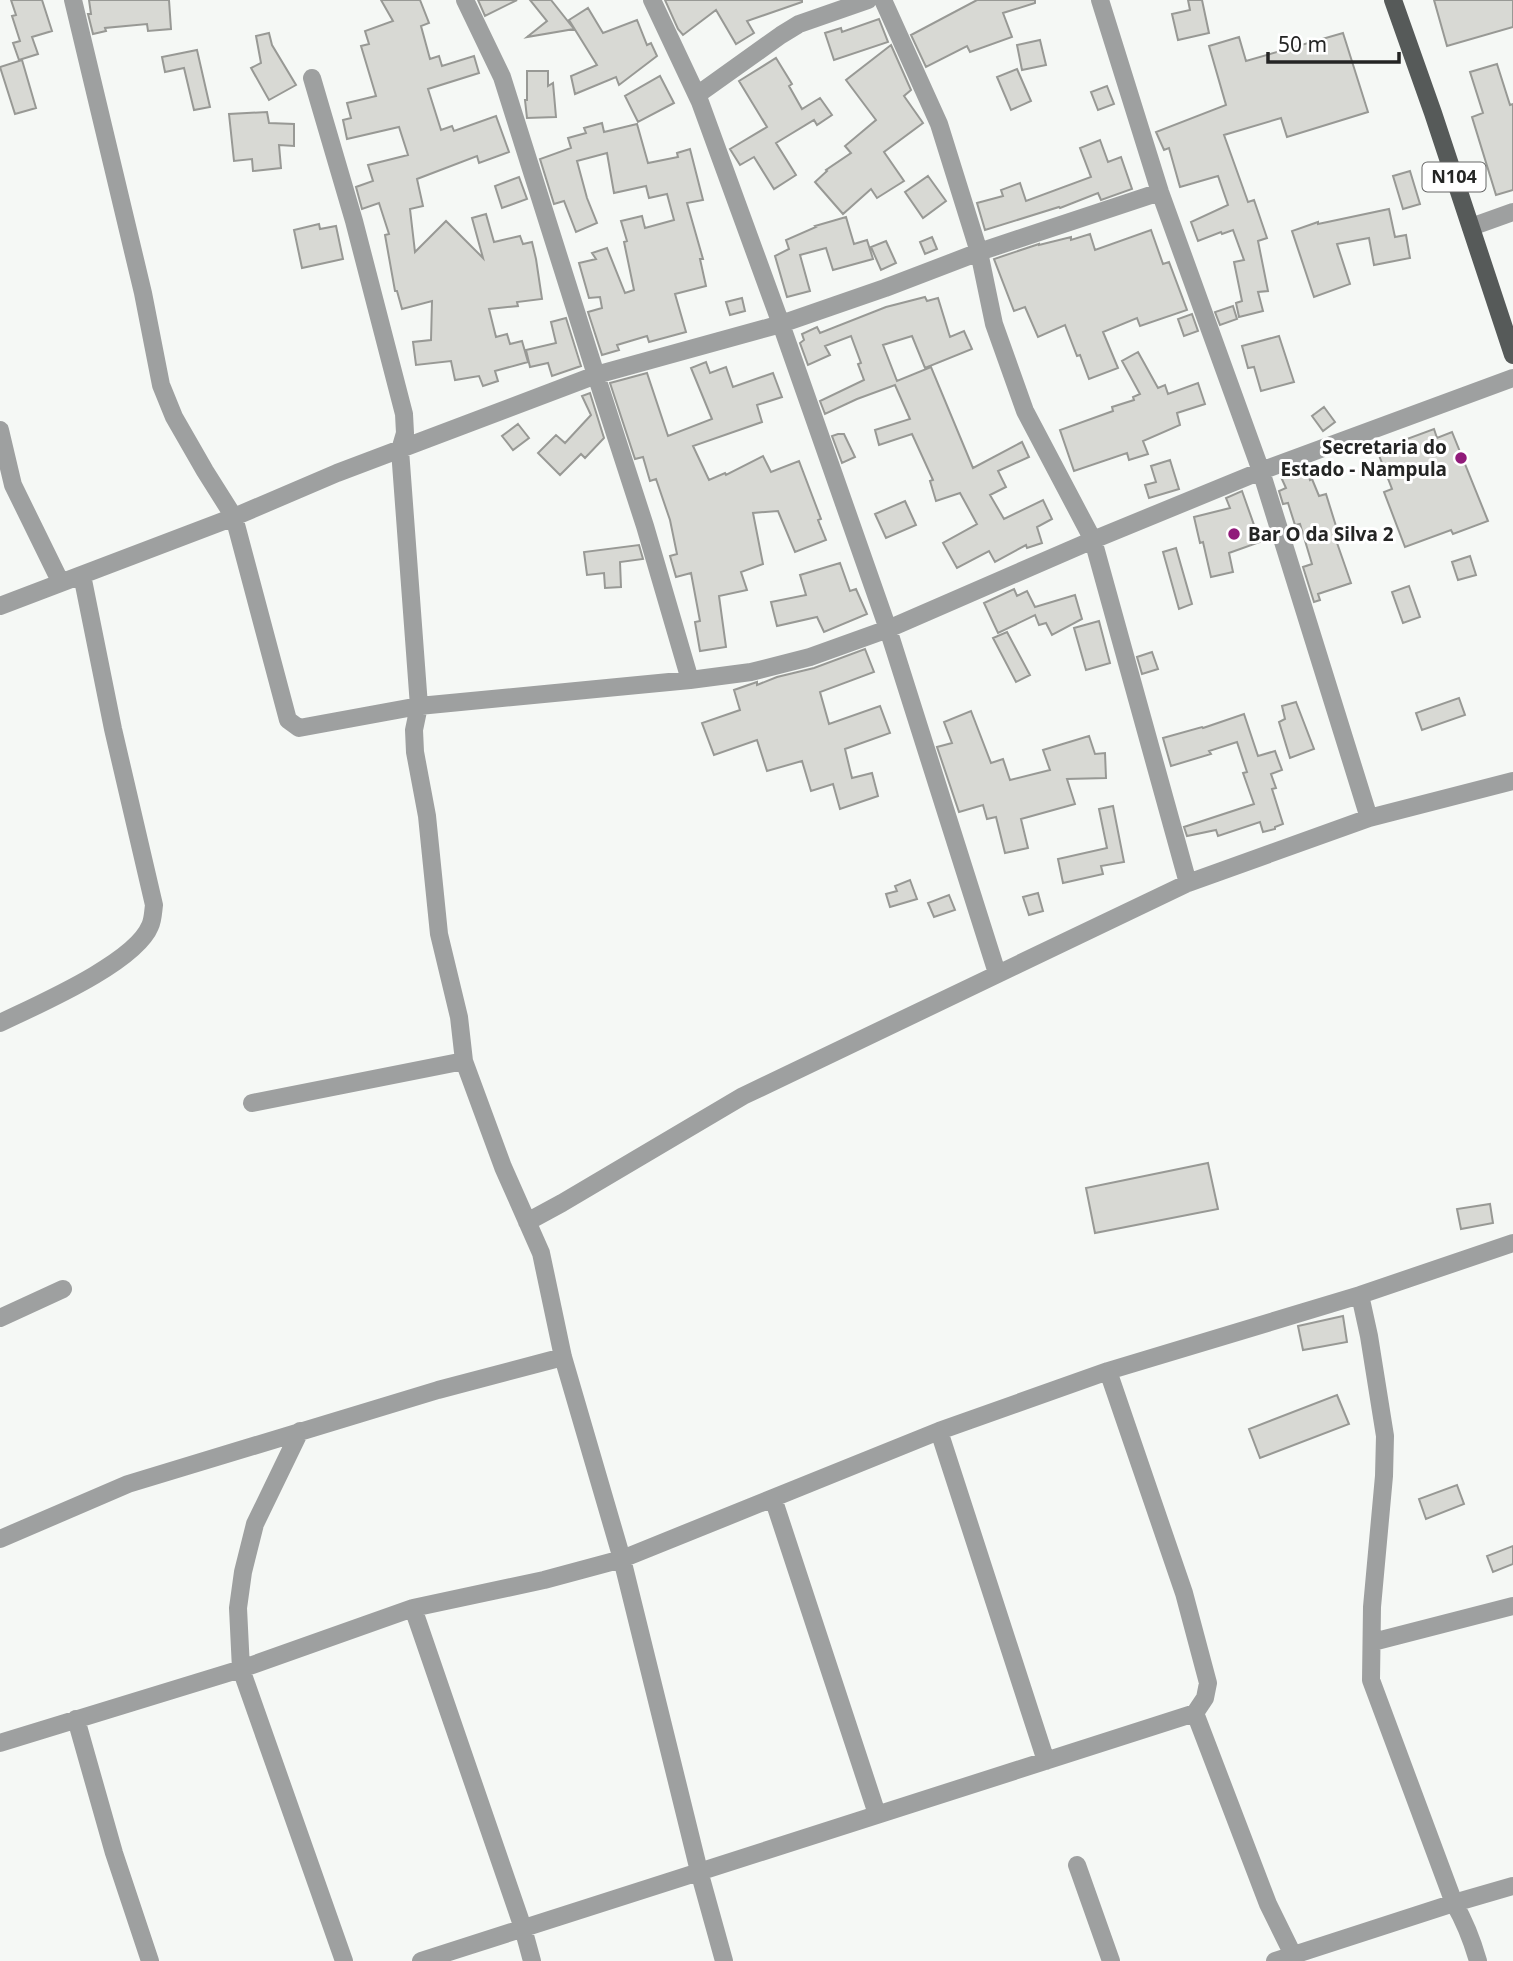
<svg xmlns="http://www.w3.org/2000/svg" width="1513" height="1961" font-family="'Noto Sans',sans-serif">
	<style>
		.building { fill: #d8d9d4; stroke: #989995; stroke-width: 2 }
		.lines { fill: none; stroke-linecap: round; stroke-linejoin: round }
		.minor { stroke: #9ea0a0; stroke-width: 18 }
		.primary { stroke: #565a59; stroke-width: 18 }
		.poi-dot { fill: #911b7a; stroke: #fff; stroke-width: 2.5 }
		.labels { text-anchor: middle; stroke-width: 6; stroke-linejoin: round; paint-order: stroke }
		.shield { fill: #fff; stroke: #666; stroke-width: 2 }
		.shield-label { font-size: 18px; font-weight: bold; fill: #242524 }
		.poi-label { font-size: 19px; font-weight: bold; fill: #242524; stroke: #fff; text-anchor: end }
	</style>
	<rect width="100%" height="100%" fill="#f5f8f5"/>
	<!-- building -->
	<path class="building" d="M 11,0 L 42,0 L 52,31 L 32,37 L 38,54 L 19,60 L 13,43 L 20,41 L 12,16 L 16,15 Z
		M 89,0 L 169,0 L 171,29 L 148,31 L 147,24 L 105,28 L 106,31 L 93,34 L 88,14 L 91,14 Z
		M 381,0 L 420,0 L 429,23 L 421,26 L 430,59 L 439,56 L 442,66 L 474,56 L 479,73 L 428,89 L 441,130 L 452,126 L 454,131 L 496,116 L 509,152 L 479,163 L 477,156 L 417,179 L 423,206 L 410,209 L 415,252 L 446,221 L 483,258 L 472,218 L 486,214 L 494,242 L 520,236 L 523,244 L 532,242 L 536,259 L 542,299 L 517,302 L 518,306 L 489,309 L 496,337 L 507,334 L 510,344 L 522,341 L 528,362 L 495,371 L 498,381 L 483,386 L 479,376 L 455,380 L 451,361 L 416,365 L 413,342 L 431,340 L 432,301 L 402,309 L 397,291 L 395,291 L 385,235 L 389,234 L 379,203 L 362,209 L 356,187 L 373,181 L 368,165 L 408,155 L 399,127 L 347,139 L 343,120 L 351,118 L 347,103 L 376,96 L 361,46 L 369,44 L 365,31 L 393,21 Z
		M 478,0 L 517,0 L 485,16 Z
		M 530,0 L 551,0 L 574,29 L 527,37 L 547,21 Z
		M 665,0 L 802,0 L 802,2 L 747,21 L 754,33 L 736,44 L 716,10 L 683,35 L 678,29 Z
		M 977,0 L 1035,0 L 1035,3 L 1003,13 L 1012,37 L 970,52 L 967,46 L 926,67 L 911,35 Z
		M 1188,0 L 1202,0 L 1209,33 L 1178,40 L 1172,14 L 1190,10 Z
		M 1434,0 L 1513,0 L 1513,27 L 1447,46 Z
		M 588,8 L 603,33 L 637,20 L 647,45 L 651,43 L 657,56 L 619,85 L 616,77 L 575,94 L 571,76 L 597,65 L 569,20 Z
		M 879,19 L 888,42 L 834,60 L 825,33 L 841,28 L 842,32 Z
		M 269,33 L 272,45 L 296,85 L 269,100 L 251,68 L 261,63 L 256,36 Z
		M 1343,33 L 1368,112 L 1287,137 L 1281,118 L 1224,135 L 1248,202 L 1254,200 L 1267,238 L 1258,241 L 1268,291 L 1258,292 L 1263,311 L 1239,317 L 1236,303 L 1242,301 L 1234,262 L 1244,260 L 1233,230 L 1222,234 L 1221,232 L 1198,241 L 1191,222 L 1228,205 L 1218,176 L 1180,187 L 1169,148 L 1164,150 L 1156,132 L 1226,105 L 1209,46 L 1239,37 L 1246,61 Z
		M 1040,40 L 1046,65 L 1022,70 L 1017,45 Z
		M 891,45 L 911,90 L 904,96 L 923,123 L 884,152 L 904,181 L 877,198 L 871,189 L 843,214 L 815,182 L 827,171 L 826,170 L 851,153 L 845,146 L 876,120 L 846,80 Z
		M 197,50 L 210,107 L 194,110 L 184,68 L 165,72 L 162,57 Z
		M 776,58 L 792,84 L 789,86 L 802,109 L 820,98 L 832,115 L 817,125 L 814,120 L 776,143 L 796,175 L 774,189 L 754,157 L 740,165 L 730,149 L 767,127 L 739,81 Z
		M 22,60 L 36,108 L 15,114 L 0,67 Z
		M 1497,64 L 1510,105 L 1513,104 L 1513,190 L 1496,195 L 1472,117 L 1483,113 L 1470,72 Z
		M 1017,69 L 1031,101 L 1011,110 L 997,77 Z
		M 527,71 L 548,71 L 548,86 L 553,83 L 556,117 L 527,118 L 525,100 L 527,100 Z
		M 660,76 L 674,103 L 638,122 L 625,96 Z
		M 1107,86 L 1114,104 L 1098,110 L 1091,92 Z
		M 267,112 L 269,123 L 294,124 L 294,146 L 279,145 L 281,168 L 253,171 L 252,159 L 234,161 L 229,114 Z
		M 602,123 L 604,132 L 637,124 L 648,163 L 678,157 L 677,153 L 690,149 L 703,200 L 687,203 L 703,259 L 700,259 L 706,286 L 675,294 L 686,332 L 649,342 L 647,336 L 617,345 L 619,350 L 602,355 L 588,312 L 602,308 L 600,297 L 589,298 L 579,263 L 596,259 L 592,253 L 607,248 L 625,293 L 634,290 L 624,242 L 627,241 L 621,221 L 642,216 L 645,228 L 674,220 L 667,194 L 649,198 L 646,186 L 614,193 L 607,153 L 577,161 L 587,198 L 597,223 L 576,232 L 564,201 L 554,204 L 540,159 L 571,148 L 568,138 L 586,133 L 584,128 Z
		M 1100,140 L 1108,162 L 1121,157 L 1132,189 L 1101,200 L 1098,193 L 1060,208 L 1059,207 L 985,230 L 977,203 L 1003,196 L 1001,190 L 1020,183 L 1026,201 L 1091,177 L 1080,148 Z
		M 1410,171 L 1420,204 L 1403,209 L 1393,176 Z
		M 928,176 L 946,201 L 923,218 L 905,192 Z
		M 519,177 L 527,199 L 502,208 L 495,186 Z
		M 1389,209 L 1395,237 L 1406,235 L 1410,258 L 1374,265 L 1369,238 L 1337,244 L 1350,284 L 1314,297 L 1292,231 L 1318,222 L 1318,224 Z
		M 846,217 L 854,244 L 867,240 L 873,259 L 833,270 L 826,248 L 800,255 L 810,291 L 787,297 L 775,256 L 789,249 L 786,240 L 816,227 L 815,226 Z
		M 319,224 L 320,229 L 336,226 L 343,259 L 302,268 L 294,230 Z
		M 1151,230 L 1163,264 L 1169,262 L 1187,310 L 1140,326 L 1137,318 L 1103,332 L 1118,368 L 1089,379 L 1080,355 L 1077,356 L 1065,325 L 1038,337 L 1025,307 L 1014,311 L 994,259 L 1039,244 L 1039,245 L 1071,237 L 1071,240 L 1090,234 L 1095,250 Z
		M 932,237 L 937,249 L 925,254 L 920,242 Z
		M 886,241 L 896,263 L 881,270 L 871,247 Z
		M 925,297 L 927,301 L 938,298 L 950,337 L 964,331 L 972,349 L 925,368 L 912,336 L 883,345 L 897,381 L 931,367 L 973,468 L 1022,442 L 1029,457 L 998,471 L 1006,487 L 990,495 L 1004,519 L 1043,500 L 1052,519 L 1037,527 L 1042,543 L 1027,548 L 1026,545 L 995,562 L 989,551 L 957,568 L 943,543 L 977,524 L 960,493 L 936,501 L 930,481 L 933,480 L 912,434 L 879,445 L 875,430 L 910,419 L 895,385 L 857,399 L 825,414 L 820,401 L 864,380 L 858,364 L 861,363 L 851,336 L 825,346 L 830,355 L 808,365 L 800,343 L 804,340 L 802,334 L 817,327 L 820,333 L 886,307 Z
		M 742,298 L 745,311 L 730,315 L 726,302 Z
		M 1233,306 L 1237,319 L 1220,325 L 1215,312 Z
		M 1192,314 L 1198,331 L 1184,336 L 1178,319 Z
		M 566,318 L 581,366 L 552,376 L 548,363 L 530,367 L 526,350 L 556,343 L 551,322 Z
		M 1279,336 L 1294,382 L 1261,391 L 1254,367 L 1248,368 L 1242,346 Z
		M 1138,352 L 1158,388 L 1165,385 L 1168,394 L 1198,383 L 1205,404 L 1177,413 L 1180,425 L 1143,441 L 1148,454 L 1129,460 L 1127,453 L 1074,471 L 1060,430 L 1113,411 L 1112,407 L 1134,400 L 1133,397 L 1140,394 L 1122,361 Z
		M 706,362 L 710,373 L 726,367 L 733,387 L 773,373 L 782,397 L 757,405 L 762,422 L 693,446 L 709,480 L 725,473 L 726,475 L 763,456 L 771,472 L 799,461 L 821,519 L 818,520 L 826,540 L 795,552 L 778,511 L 753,513 L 763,564 L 741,572 L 747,590 L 719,596 L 726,647 L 700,651 L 695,622 L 700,621 L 691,573 L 676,577 L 670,556 L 677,554 L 670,520 L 656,479 L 650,481 L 643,457 L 635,459 L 610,383 L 647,373 L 668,436 L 712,419 L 691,368 Z
		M 590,393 L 604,438 L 585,458 L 581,454 L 560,475 L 538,453 L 556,435 L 565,443 L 591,415 L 582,396 Z
		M 1324,407 L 1335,422 L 1323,431 L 1312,416 Z
		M 518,424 L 529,438 L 513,450 L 502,436 Z
		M 1434,429 L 1437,438 L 1452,432 L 1488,521 L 1453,534 L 1451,530 L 1405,547 L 1384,492 L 1392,489 L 1377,450 Z
		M 838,434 L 844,434 L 855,457 L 842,463 L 832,436 Z
		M 1170,460 L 1179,489 L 1149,498 L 1145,485 L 1156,482 L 1151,466 Z
		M 1306,469 L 1310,480 L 1312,479 L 1319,496 L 1326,494 L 1340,539 L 1336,540 L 1351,583 L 1318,594 L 1320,600 L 1314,602 L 1303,567 L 1312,564 L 1300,524 L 1295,525 L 1288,503 L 1283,504 L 1279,491 L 1286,488 L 1281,477 Z
		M 1242,491 L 1260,542 L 1229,553 L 1233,572 L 1211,577 L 1203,542 L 1200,543 L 1194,517 L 1230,508 L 1226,498 Z
		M 905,501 L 916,525 L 886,538 L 875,514 Z
		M 639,545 L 643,559 L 620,562 L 621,587 L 605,588 L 604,573 L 587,575 L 584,552 Z
		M 1176,548 L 1192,604 L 1179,609 L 1163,552 Z
		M 1470,556 L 1476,575 L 1458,580 L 1452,562 Z
		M 840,563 L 850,591 L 856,589 L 867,614 L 824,632 L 817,617 L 777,626 L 771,602 L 806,595 L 800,575 Z
		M 1409,586 L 1420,617 L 1403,623 L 1392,592 Z
		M 1014,589 L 1017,596 L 1027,591 L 1035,607 L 1075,595 L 1082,619 L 1052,635 L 1046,623 L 1039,625 L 1035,615 L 998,633 L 984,603 Z
		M 1099,621 L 1110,663 L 1086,670 L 1074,628 Z
		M 1007,632 L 1030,675 L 1016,682 L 993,638 Z
		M 865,649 L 874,672 L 820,692 L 829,724 L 880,706 L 890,733 L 845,749 L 852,778 L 872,773 L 878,796 L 840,809 L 833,784 L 811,791 L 802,761 L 767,771 L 757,740 L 714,755 L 702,723 L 740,710 L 734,690 L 757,682 L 757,685 L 777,677 L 814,668 Z
		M 1152,652 L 1158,669 L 1142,674 L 1137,657 Z
		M 1459,698 L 1465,715 L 1422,730 L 1416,713 Z
		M 1296,702 L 1314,749 L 1290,758 L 1279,722 L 1285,719 L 1282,706 Z
		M 971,711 L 991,763 L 1003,759 L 1010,780 L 1050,770 L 1043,750 L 1089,736 L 1095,754 L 1105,753 L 1106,778 L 1067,779 L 1075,804 L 1021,819 L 1028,848 L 1005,853 L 996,817 L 987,819 L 983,805 L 959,812 L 937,747 L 952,743 L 944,722 Z
		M 1244,714 L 1258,756 L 1275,751 L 1282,770 L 1271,774 L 1276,788 L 1272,789 L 1283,824 L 1275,827 L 1275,829 L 1263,832 L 1260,822 L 1218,836 L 1216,830 L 1187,836 L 1184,827 L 1254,804 L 1243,773 L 1247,772 L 1237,742 L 1209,751 L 1211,754 L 1171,766 L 1163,738 L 1202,727 L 1203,728 Z
		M 1113,806 L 1124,862 L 1101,866 L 1103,874 L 1063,883 L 1058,859 L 1107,848 L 1099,809 Z
		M 910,880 L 917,899 L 890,907 L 886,894 L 897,891 L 895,886 Z
		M 1038,893 L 1043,911 L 1029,915 L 1023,897 Z
		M 949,895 L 955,910 L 934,917 L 928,903 Z
		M 1208,1163 L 1218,1209 L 1095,1233 L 1086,1188 Z
		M 1490,1204 L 1493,1223 L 1461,1229 L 1457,1209 Z
		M 1343,1316 L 1347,1342 L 1303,1350 L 1298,1326 Z
		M 1337,1395 L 1349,1424 L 1260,1458 L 1249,1429 Z
		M 1457,1485 L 1464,1504 L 1426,1519 L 1419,1499 Z
		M 1513,1546 L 1513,1564 L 1493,1572 L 1487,1556 Z"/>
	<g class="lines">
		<!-- minor -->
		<path class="minor" d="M 73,0 L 143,293 L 161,385 L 174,417 L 205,471 L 234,517 L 288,720 L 299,728 L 419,706 L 690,680 L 751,672 L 810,657 L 888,629 L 1093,540 L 1261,471 L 1513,378
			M 465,0 L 502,77 L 596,375 L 645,526 L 690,680
			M 652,0 L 700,102 L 781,324 L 888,629 L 997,973
			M 883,0 L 939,124 L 979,252 L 994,324 L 1025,411 L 1093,540 L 1188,883
			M 1100,0 L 1160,192 L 1261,471 L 1369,818
			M 312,78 L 354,221 L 404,414 L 405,433 L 400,450 L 419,706 L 414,730 L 415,752 L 427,816 L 439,934 L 459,1017 L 464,1061 L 503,1167 L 541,1253 L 563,1357 L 622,1559 L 699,1871 L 724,1961
			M 697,95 L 781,35 L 799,24 L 868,0
			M 1471,227 L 1513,212
			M 0,430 L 13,485 L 61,583
			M 0,606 L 234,517 L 337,473 L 596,375 L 781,324 L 885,288 L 979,252 L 1160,192
			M 0,1023 C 37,1005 135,963 150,926 C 153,920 153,912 154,905 L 113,729 L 82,575
			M 252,1103 L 464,1061
			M 527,1222 L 562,1203 L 743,1096 L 1188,883 L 1369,818 L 1513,781
			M 1360,1295 L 1369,1336 L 1385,1436 L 1384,1476 L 1372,1607 L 1371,1680 L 1454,1903 C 1465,1922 1472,1940 1478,1961
			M 0,1318 L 63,1289
			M 300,1431 L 255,1524 L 243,1572 L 238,1608 L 241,1669 L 344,1961
			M 939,1431 L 1046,1761
			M 773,1498 L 877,1814
			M 0,1539 L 128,1484 L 438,1390 L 563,1357
			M 413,1608 L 523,1928 L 532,1961
			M 1373,1642 L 1513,1606
			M 1195,1713 L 1268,1904 L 1296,1961
			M 76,1719 L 114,1853 L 150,1961
			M 0,1743 L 241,1669 L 413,1608 L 544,1580 L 622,1559 L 939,1431 L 1108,1371 L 1360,1295 L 1513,1243
			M 1077,1865 L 1111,1961
			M 421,1961 L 1195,1713 L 1205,1698 L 1208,1683 L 1184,1593 L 1108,1371
			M 1275,1961 L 1454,1903 L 1513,1886"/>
		<!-- primary -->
		<path class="primary" d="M 1393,0 L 1433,113 L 1513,355"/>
	</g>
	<!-- markers -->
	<g class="poi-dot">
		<circle cx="1461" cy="458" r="7"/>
		<circle cx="1234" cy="534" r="7"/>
	</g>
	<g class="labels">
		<!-- shield labels -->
		<rect class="shield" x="1422.5" y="162.5" width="63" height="29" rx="5"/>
		<g class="shield-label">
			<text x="1454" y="183">N104</text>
		</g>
		<!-- poi labels -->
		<g class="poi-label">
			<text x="1447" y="454">Secretaria do<tspan x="1447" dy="22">Estado - Nampula</tspan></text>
			<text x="1248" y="541" text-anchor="start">Bar O da Silva 2</text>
		</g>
	</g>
	<!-- scale -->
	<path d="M1268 52v10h131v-10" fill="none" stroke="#242524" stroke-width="3.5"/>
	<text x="1278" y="52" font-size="21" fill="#242524" stroke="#ffffff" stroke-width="5" paint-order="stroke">50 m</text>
</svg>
